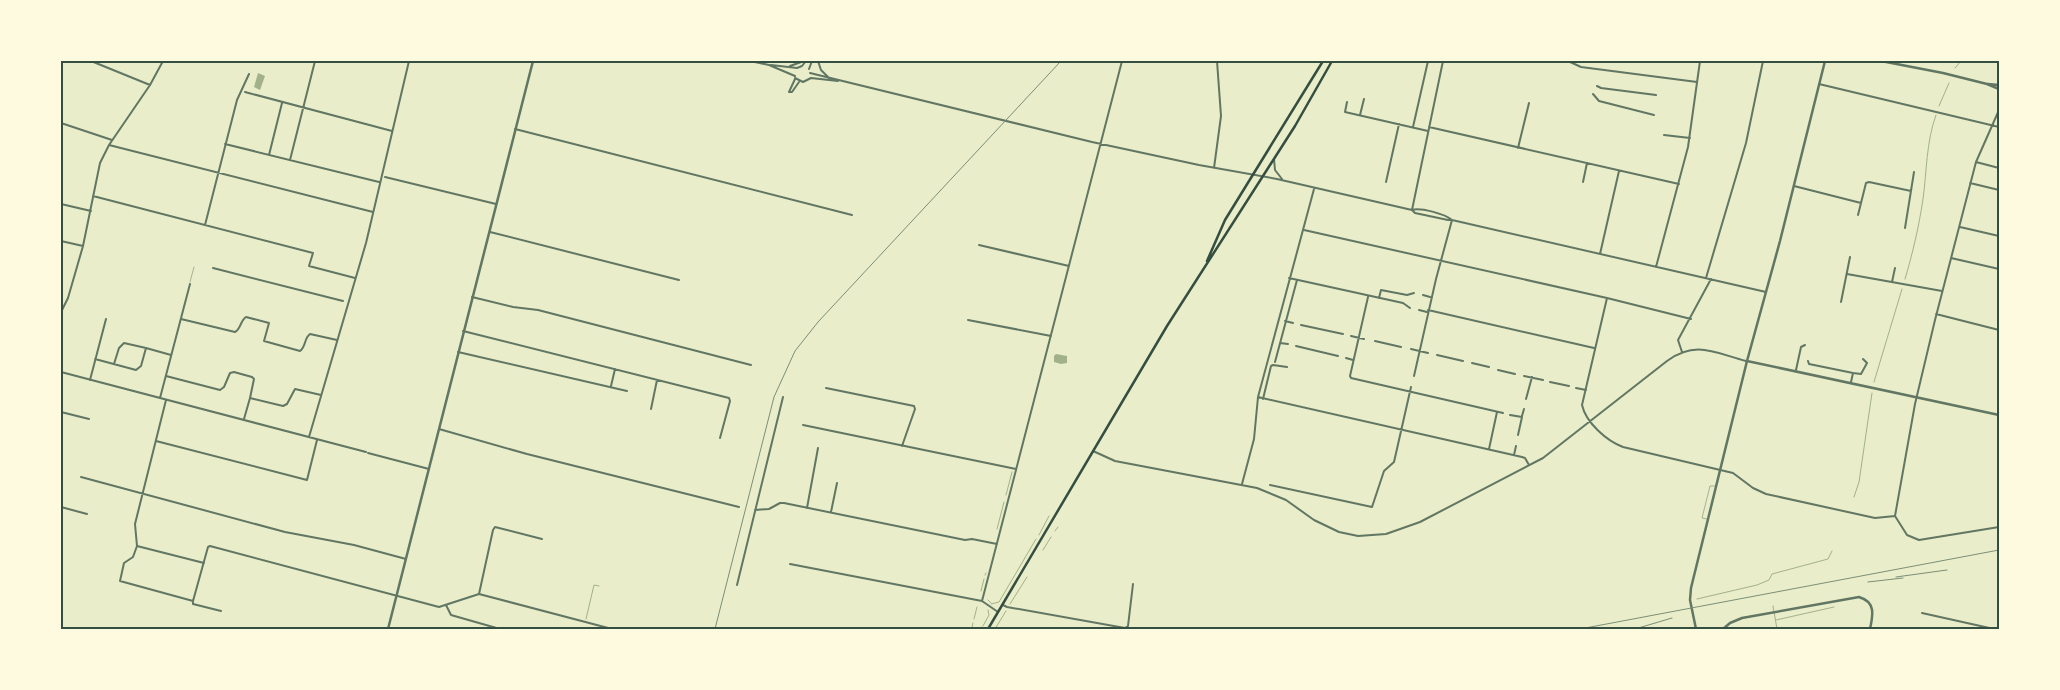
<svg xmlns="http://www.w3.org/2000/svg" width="2060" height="690" font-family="Mulish,sans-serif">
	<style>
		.water { fill: #a3b18a }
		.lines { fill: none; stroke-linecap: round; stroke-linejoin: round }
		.stream { stroke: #a3b18a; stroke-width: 1 }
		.service { stroke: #617663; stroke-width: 0.5 }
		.minor { stroke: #617663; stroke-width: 2 }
		.tertiary { stroke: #617663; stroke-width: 2.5 }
		.secondary { stroke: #344e41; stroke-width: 2.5 }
		.rail { stroke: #7c8e77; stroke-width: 1 }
		.neatline { fill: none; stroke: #344e41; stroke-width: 2 }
	</style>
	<rect width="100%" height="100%" fill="#e9edc9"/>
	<!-- water -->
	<path class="water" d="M 258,73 L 265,76 L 260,90 L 254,87 Z
		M 1056,354 L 1067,356 L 1067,363 L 1061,364 L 1054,362 L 1054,356 Z"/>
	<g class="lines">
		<!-- stream -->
		<path class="stream" d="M 1955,68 L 1961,61
			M 1939,106 L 1949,83
			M 1905,279 C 1913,252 1919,226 1923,199 C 1927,170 1926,143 1936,115
			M 1874,382 L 1902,289
			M 1006,495 L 1012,472
			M 1854,497 L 1859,482 L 1872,393
			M 997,529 L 1004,502
			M 1055,531 L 1058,527
			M 1039,535 L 1049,516
			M 1043,550 L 1051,537
			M 985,575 L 986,573
			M 981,591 L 984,579
			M 1697,599 L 1757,585 L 1769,580 L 1772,574 L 1828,559 L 1832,551
			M 988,600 L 991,603
			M 991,604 L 999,602 L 1036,539
			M 1010,604 L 1027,577
			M 1773,606 L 1777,629
			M 586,619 L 594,585 L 599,586
			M 974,619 L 977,607
			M 1776,620 L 1834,607
			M 983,626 L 989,615 L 988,610
			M 972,628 L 973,623
			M 982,629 L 982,627
			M 995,629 L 1006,611"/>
		<!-- service -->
		<path class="service" d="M 190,282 L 194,267
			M 1707,519 L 1702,518 L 1710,486 L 1715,486"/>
		<!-- minor -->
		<path class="minor" d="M 91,61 L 150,85
			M 750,61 L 769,65 L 795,76
			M 818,61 L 821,70 L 829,78
			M 1568,61 L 1581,67 L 1697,82
			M 771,65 L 797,68
			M 790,66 L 804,61
			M 797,68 L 802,66 L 806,61
			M 809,69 L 812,61
			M 810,73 L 1092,142 L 1199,165 L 1277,179 L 1412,210 L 1415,213 L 1448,220 L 1452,220 L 1766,292
			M 795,78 L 803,82 L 811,78 L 838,81
			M 1819,84 L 1999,127
			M 1597,86 L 1601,88 L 1656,95
			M 245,92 L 392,131
			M 789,92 L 795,79
			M 789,92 L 792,92 L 799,82
			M 1593,94 L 1599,101 L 1654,115
			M 1347,102 L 1345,112 L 1428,131
			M 1999,110 L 1976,162 L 1935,320 L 1915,404 L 1895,516 L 1907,535 L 1919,540 L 1999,527
			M 1360,115 L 1364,99
			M 61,123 L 112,140
			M 1413,127 L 1428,61
			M 1429,127 L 1679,184
			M 515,129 L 852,215
			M 1664,135 L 1690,138
			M 225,144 L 379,182
			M 109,145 L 373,212
			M 1518,148 L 1529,103
			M 269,155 L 282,103
			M 1274,159 L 1275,170 L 1282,179
			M 290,160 L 315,61
			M 1976,162 L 1999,168
			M 1214,168 L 1221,116 L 1217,61
			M 385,177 L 496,204
			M 1386,182 L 1399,124
			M 1583,182 L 1587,163
			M 1970,183 L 1999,190
			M 1794,186 L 1861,203
			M 93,196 L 313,253 L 309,266 L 355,278
			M 61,204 L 91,211
			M 1412,210 L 1443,61
			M 1412,210 C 1420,207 1445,214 1452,220
			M 1858,215 L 1866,183 L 1869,182 L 1911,191
			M 205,225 L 237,100 L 249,74
			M 1960,227 L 1999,236
			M 1905,228 L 1914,172
			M 1304,230 L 1607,298 L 1691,319
			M 490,232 L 679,280
			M 61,241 L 83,246
			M 979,245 L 1069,266
			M 1600,254 L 1619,171
			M 1951,258 L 1999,269
			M 1656,267 L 1688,147 L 1700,61
			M 213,268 L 343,301
			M 1847,274 L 1942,291
			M 1289,278 L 1403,303 L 1410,308
			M 1706,278 L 1746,143 L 1763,61
			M 1892,282 L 1895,268
			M 1423,295 L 1430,297
			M 472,297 L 513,307 L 538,310 L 751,365
			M 1368,297 L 1350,376 L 1351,378 L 1503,413
			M 1379,298 L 1381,290 L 1407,295 L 1414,293
			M 1607,298 L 1582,405 C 1586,423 1607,441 1623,447 L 1733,473 L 1753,488 L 1766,494 L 1875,518 L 1895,516
			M 1841,302 L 1850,257
			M 1419,310 L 1427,312
			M 1428,310 L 1594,348
			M 61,312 L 68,298 L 83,246 L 100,163 L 109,145 L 150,85 L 163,61
			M 1936,314 L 1999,330
			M 181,319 L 235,332 C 241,329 240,321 246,317 L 269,323 L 264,341 L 300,351 C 306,347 304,338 310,334 L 337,340
			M 968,320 L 1051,336
			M 1285,321 L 1293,323
			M 1301,325 L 1343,334
			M 463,331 L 729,398 L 730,401 L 720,438
			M 1351,336 L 1364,339
			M 1375,341 L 1401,347
			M 1280,343 L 1288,344
			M 1296,346 L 1338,356
			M 1411,349 L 1428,353
			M 458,352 L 627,391
			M 1682,352 L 1678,340 L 1711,279
			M 1437,355 L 1463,361
			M 1346,358 L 1353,360
			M 95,359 L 136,370 L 141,366 L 146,348 L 171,355
			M 1808,361 L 1809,364 L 1853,373 L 1851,382
			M 1275,362 L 1297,280
			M 1472,363 L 1489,367
			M 114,364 L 119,348 L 124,343 L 146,348
			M 1498,370 L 1515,374
			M 1796,370 L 1801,347 L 1805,345
			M 61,372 L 366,452
			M 1853,373 L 1861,374 L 1867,363 L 1863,359
			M 166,376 L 220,390 L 224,387 L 230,373 L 234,372 L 252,377 L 254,379 L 250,398 L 283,406 L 287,404 L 295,389 L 321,395
			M 1414,376 L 1436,279 L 1452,220
			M 1524,376 L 1543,380
			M 90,380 L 106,319
			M 1550,382 L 1569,386
			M 611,386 L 615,369
			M 826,388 L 914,406 L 915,409 L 902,446
			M 1576,388 L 1586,390
			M 1258,397 L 1522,457 L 1525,458 L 1529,465
			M 160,398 L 190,284
			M 1263,399 L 1271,366 L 1273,365 L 1287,367
			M 1526,399 L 1532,377
			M 166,400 L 135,524 L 137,546 L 133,557 L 124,563 L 120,581 L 193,601 L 193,604 L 221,611
			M 651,409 L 657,380
			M 61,412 L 89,419
			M 1510,415 L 1522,417 L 1518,435
			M 1522,416 L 1524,409
			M 244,419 L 250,398
			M 803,425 L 1016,469
			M 439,429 L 527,454 L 739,507
			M 309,437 L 366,243 L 409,61
			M 156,441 L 307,480 L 317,440
			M 1489,449 L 1497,412
			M 1093,451 L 1115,461 L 1257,488 L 1286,500 L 1314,520 L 1339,532 L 1358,536 L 1386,534 L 1420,522 L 1543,458 L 1667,361 C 1696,340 1715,353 1746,361
			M 368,453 L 429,469
			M 1514,455 L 1516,446
			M 81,477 L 285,532 L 354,545 L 406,559
			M 1242,484 L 1254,439 L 1258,397 L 1314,189
			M 1270,485 L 1372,507 L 1384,471 L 1394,462 L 1411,387
			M 61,507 L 87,514
			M 807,508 L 818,448
			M 755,510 L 769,509 L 780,503 L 784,503 L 965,540 L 972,539 L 997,544
			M 831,512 L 837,483
			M 137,546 L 204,563
			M 790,564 L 982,601
			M 737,585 L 783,397
			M 479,594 L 493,530 L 495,527 L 542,539
			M 193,601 L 208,547 L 210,546 L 439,607 L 479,594 L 612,629
			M 446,605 L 451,615 L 500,629
			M 1003,605 L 1007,607 L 1125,628 L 1128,626 L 1133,584
			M 998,612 L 982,601 L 1122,61
			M 1922,613 L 1994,629"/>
		<!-- tertiary -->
		<path class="tertiary" d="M 1881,61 L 1943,73 L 1987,84 L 1999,89
			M 1988,84 L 1999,85
			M 1747,361 L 1999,415
			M 388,629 L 533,61
			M 1696,629 L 1690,600 L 1691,588 L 1747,361 L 1780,241 L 1825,61
			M 1723,629 L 1730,623 L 1742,618 L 1859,597 C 1876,602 1873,615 1870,629"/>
		<!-- secondary -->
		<path class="secondary" d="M 1207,261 L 1225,220 L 1323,61
			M 988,629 L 1167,326 L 1295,126 L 1332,61"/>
		<!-- rail -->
		<path class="rail" d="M 1896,577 L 1947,570
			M 1868,582 L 1903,578
			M 715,629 L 774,397 L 795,351 L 818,322 L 1061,61
			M 1580,629 L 1999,550
			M 1635,629 L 1672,618"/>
	</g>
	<!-- border -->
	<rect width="2060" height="690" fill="none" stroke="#fefae0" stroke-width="125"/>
	<rect x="62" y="62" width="1936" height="566" class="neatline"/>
</svg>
